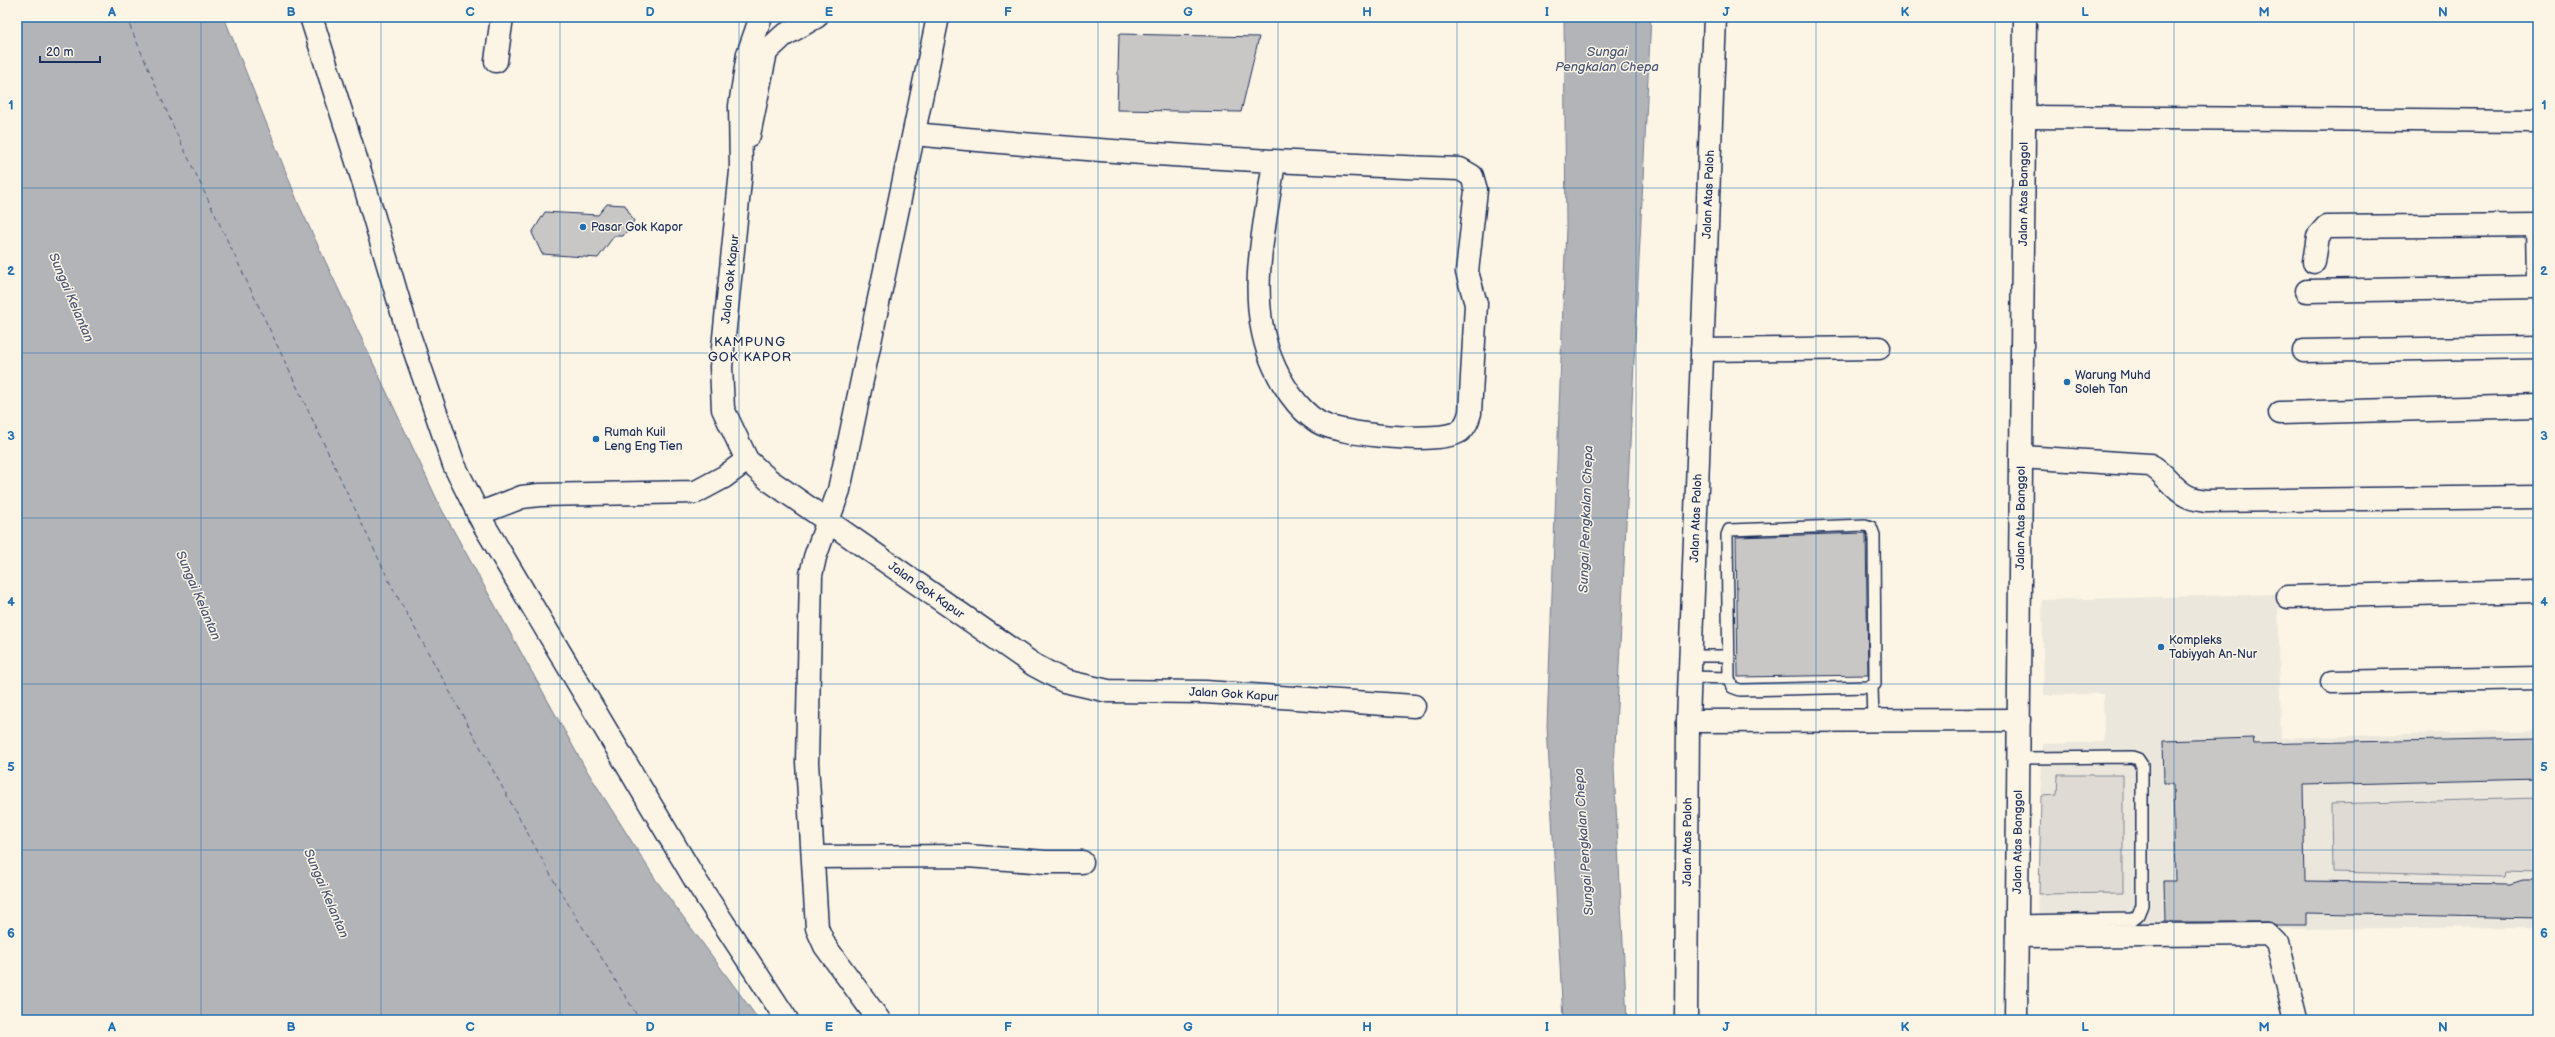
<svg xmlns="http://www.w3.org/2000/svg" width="2555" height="1037" font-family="'Balsamiq Sans',sans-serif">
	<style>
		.built { fill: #ece7dc }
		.green { fill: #dfdbd4; stroke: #7d8599 }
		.water { fill: #b2b4b8; stroke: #767f94 }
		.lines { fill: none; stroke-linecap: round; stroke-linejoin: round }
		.ferry { stroke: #485779; stroke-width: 1; stroke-dasharray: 5 4; stroke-linecap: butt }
		.building { fill: #c8c7c6; stroke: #1b2f5e }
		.lane-casing { stroke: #1b2f5e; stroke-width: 14 }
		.street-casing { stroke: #1b2f5e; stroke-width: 25 }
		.secondary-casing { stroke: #1b2f5e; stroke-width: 25 }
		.primary-casing { stroke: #1b2f5e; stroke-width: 25 }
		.lane { stroke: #fcf5e5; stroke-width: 11 }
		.street { stroke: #fcf5e5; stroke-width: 22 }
		.secondary { stroke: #fcf5e5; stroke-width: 22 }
		.primary { stroke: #fcf5e5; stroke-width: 22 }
		.grid { fill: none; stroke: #1f6fb2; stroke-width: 1; stroke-opacity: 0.55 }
		.poi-dot { fill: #1f6fb2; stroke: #fcf5e5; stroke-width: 1.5 }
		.labels { text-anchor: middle; stroke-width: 3; stroke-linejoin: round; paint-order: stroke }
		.street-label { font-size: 12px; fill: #1b2f5e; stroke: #fcf5e5 }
		.poi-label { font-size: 12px; fill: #1b2f5e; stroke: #fcf5e5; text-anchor: start }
		.water-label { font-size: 13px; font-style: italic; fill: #485779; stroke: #fcf5e5 }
		.neighbourhood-label { font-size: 13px; letter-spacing: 1px; fill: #1b2f5e; stroke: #fcf5e5 }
		.neatline { fill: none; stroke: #1f6fb2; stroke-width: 1.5 }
		.grid-label { font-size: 13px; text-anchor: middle; font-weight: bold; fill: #1f6fb2 }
	</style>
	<rect width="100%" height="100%" fill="#fcf5e5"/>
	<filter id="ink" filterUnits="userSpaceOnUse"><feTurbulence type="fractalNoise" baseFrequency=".025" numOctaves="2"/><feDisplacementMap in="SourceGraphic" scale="8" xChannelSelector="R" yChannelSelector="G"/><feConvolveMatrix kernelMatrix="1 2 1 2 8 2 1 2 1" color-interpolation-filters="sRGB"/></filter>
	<g filter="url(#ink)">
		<!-- built -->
		<path class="built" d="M 2278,594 L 2281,738 L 2538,730 L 2538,927 L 2038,931 L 2042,744 L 2104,742 L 2103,694 L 2044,695 L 2042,600 Z"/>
		<!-- green -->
		<path class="green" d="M 2058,775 L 2123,775 L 2123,893 L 2039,894 L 2041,796 L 2057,795 Z
			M 2538,798 L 2538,872 L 2505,871 L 2504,876 L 2332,872 L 2331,804 Z"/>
		<!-- water -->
		<path class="water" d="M 17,17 L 224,17 L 299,205 L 441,508 L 584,766 L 656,880 L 759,1020 L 17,1020 Z
			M 1564,17 L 1651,17 L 1614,768 L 1627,1020 L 1563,1020 L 1547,726 L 1566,227 Z"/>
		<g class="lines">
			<!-- ferry -->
			<path class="ferry" d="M 126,17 L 174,128 L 391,585 L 554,881 L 640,1020"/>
		</g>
		<!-- building -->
		<path class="building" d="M 1119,34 L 1259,37 L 1241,112 L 1117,110 Z
			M 607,204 L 625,205 L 634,221 L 623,236 L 614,236 L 598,258 L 542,254 L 532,233 L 545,212 L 598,215 Z
			M 1866,533 L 1868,675 L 1738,677 L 1736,537 Z
			M 2253,738 L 2254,744 L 2538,738 L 2538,779 L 2303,785 L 2305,881 L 2510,884 L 2523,880 L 2538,880 L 2538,918 L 2306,913 L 2306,925 L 2277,925 L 2268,922 L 2165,922 L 2164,881 L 2175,881 L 2173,783 L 2164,783 L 2163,741 Z"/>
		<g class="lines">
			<defs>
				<path id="lane" d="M 1865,525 L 1871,527 L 1874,535 L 1875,684 L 1869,687 L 1740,690 L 1732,687 L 1729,678 L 1727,535 L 1729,530 Z
					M 1691,656 L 1729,656
					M 1689,677 L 1729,678
					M 1872,686 L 1873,721
					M 2017,921 L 2133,919 L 2138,915 L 2142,905 L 2142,765 L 2138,759 L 2132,757 L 2018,758"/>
				<g id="street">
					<path d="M 311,17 L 365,187 L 407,329 L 454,465 L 484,525 L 696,881 L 787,1020"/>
					<path id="s1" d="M 761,17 L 748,54 L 740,106 L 741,171 L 721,367 L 723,409 L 747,460 L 769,480 L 1034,665 L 1064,681 L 1108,691 L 1205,692 L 1414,706"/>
					<path d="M 496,61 L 502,17"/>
					<path d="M 2025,117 L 2538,121"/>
					<path d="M 914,134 C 1096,152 1278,163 1460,169 L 1472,176 L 1476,190 L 1467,272 L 1476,304 L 1470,413 C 1468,420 1466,426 1460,431 C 1440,445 1339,435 1318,422 C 1297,409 1280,382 1271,359 C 1246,297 1265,227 1274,162"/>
					<path d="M 749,135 L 766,52 L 783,36 L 816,17"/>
					<path d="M 2537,225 L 2538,280"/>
					<path d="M 2314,262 L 2318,236 L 2326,227 L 2538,225"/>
					<path d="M 2307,291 L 2538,287"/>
					<path d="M 1702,350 L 1879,348"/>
					<path d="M 2304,351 L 2538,347"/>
					<path d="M 2280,413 L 2538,406"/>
					<path d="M 2021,457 L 2150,465 C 2165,472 2172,489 2187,496 C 2192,499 2200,500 2206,501 L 2538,497"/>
					<path d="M 478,514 L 522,497 L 539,495 L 696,492 L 724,477 L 747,460"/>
					<path d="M 2288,597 L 2538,591"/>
					<path d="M 2332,682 L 2538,678"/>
					<path d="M 1688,721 L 2019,720"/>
					<path d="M 814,857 L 967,856 L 1046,862 L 1082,862"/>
					<path d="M 2017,936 L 2268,934 L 2277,943 L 2296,1020"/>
					<path d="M 879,1020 L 825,946 L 817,928 L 807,762 L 811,575 L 815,557 L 839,490 L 938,17"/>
					<path id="s2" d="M 1686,1020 L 1688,721 L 1715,17"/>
				</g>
				<g id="secondary">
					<path id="s3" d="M 2016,1020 L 2025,17"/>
				</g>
				<path id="primary" d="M 799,17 L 812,17"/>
			</defs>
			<!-- lane casing -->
			<use href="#lane" class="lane-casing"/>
			<!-- street casing -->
			<use href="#street" class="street-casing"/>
			<!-- secondary casing -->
			<use href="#secondary" class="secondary-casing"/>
			<!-- primary casing -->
			<use href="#primary" class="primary-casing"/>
			<!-- lane -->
			<use href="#lane" class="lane"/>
			<!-- street -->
			<use href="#street" class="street"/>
			<!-- secondary -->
			<use href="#secondary" class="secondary"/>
			<!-- primary -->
			<use href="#primary" class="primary"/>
		</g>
	</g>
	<!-- grid -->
	<path class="grid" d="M 201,17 L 201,1020M 381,17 L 381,1020M 560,17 L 560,1020M 739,17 L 739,1020M 919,17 L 919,1020M 1098,17 L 1098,1020M 1278,17 L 1278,1020M 1457,17 L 1457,1020M 1636,17 L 1636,1020M 1816,17 L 1816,1020M 1995,17 L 1995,1020M 2174,17 L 2174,1020M 2354,17 L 2354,1020M 17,188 L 2538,188M 17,353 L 2538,353M 17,518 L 2538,518M 17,684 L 2538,684M 17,850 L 2538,850"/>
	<!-- markers -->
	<g class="poi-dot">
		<circle cx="583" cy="227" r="4"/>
		<circle cx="2067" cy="382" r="4"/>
		<circle cx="596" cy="439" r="4"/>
		<circle cx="2161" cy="647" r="4"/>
	</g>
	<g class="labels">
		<!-- street labels -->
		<g class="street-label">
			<text dy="4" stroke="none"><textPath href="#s2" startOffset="826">Jalan Atas Paloh</textPath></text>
			<text dy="4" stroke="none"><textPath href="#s3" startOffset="826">Jalan Atas Banggol</textPath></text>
			<text transform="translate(730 279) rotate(-84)" y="4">Jalan Gok Kapur</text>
			<text dy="4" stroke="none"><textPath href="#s2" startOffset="502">Jalan Atas Paloh</textPath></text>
			<text dy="4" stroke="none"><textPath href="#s3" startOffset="502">Jalan Atas Banggol</textPath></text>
			<text dy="4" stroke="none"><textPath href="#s1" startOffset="674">Jalan Gok Kapur</textPath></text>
			<text dy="4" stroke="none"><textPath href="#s1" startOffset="1010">Jalan Gok Kapur</textPath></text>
			<text dy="4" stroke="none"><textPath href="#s2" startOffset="178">Jalan Atas Paloh</textPath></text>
			<text dy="4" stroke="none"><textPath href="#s3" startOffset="178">Jalan Atas Banggol</textPath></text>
		</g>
		<!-- poi labels -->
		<g class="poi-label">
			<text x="591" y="231">Pasar Gok Kapor</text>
			<text x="2075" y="379">Warung Muhd<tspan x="2075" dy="14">Soleh Tan</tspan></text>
			<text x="604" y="436">Rumah Kuil<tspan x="604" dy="14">Leng Eng Tien</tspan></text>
			<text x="2169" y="644">Kompleks<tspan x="2169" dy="14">Tabiyyah An-Nur</tspan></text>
		</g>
		<!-- water labels -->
		<g class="water-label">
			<text x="1607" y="56">Sungai<tspan x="1607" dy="15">Pengkalan Chepa</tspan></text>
			<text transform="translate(72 297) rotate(67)" y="5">Sungai Kelantan</text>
			<text transform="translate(1585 519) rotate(-88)" y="5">Sungai Pengkalan Chepa</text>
			<text transform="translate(199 595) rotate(67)" y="5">Sungai Kelantan</text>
			<text transform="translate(1583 842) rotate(-94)" y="5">Sungai Pengkalan Chepa</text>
			<text transform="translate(327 893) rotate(67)" y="5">Sungai Kelantan</text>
		</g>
		<!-- neighbourhood labels -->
		<g class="neighbourhood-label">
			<text x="750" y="346">KAMPUNG<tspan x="750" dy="15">GOK KAPOR</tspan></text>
		</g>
	</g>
	<!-- margin -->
	<rect width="2555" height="1037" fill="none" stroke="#fcf5e5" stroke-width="44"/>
	<!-- scale -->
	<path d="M40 56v6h60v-6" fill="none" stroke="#1b2f5e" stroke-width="2"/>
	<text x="46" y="56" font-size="12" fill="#1b2f5e" stroke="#fcf5e5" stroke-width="3" paint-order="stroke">20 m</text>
	<rect x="22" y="22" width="2511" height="993" class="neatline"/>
	<g class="grid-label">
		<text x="112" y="16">A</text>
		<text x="291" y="16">B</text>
		<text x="470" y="16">C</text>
		<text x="650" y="16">D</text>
		<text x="829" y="16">E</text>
		<text x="1008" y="16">F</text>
		<text x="1188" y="16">G</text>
		<text x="1367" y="16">H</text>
		<text x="1547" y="16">I</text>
		<text x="1726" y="16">J</text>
		<text x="1905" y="16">K</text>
		<text x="2085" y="16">L</text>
		<text x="2264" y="16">M</text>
		<text x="2443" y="16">N</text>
		<text x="11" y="109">1</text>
		<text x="2544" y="109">1</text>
		<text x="11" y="275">2</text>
		<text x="2544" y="275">2</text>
		<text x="11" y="440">3</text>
		<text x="2544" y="440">3</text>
		<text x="11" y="606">4</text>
		<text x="2544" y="606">4</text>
		<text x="11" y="771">5</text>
		<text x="2544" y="771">5</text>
		<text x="11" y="937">6</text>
		<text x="2544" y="937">6</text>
		<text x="112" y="1031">A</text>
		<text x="291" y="1031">B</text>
		<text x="470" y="1031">C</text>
		<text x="650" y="1031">D</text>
		<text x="829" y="1031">E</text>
		<text x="1008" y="1031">F</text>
		<text x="1188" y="1031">G</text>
		<text x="1367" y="1031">H</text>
		<text x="1547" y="1031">I</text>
		<text x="1726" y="1031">J</text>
		<text x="1905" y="1031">K</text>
		<text x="2085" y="1031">L</text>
		<text x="2264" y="1031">M</text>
		<text x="2443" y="1031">N</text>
	</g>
</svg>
